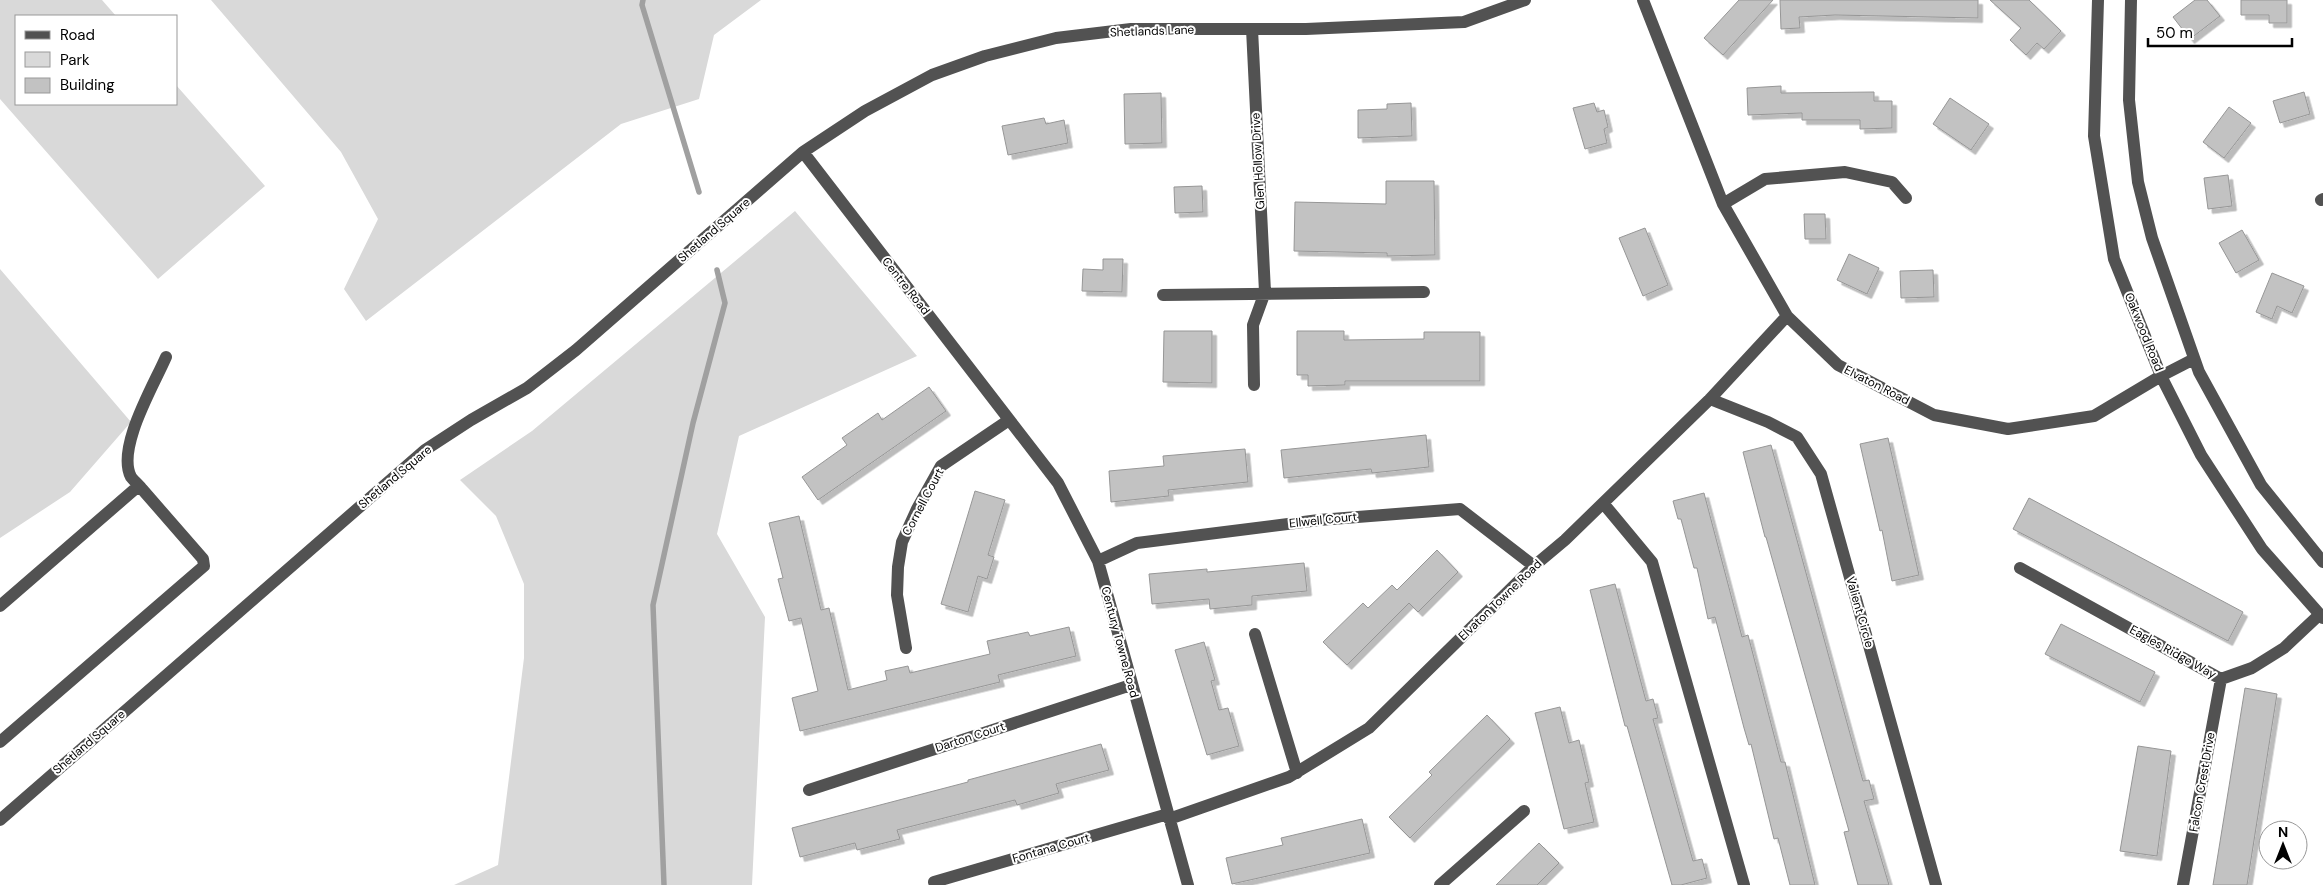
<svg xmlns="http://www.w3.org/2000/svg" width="2323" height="885" font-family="'DM Sans',sans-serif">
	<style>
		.green { fill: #d9d9d9 }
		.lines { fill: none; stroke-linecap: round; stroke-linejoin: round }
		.stream { stroke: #a0a0a0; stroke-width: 5.5 }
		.building { fill: #c2c2c2; stroke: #969696; filter: url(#shadow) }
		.minor { stroke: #525252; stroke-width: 12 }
		.labels { text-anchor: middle; stroke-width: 4; stroke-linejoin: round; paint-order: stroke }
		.street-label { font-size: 12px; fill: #000; stroke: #fff }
	</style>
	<defs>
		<filter id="shadow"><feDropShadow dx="4.5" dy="4.5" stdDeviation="0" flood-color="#0004"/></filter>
	</defs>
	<rect width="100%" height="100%" fill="#fff"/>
	<!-- green -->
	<path class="green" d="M 0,0 L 102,0 L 116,16 L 16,16 L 16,104 L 176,104 L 176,85 L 265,186 L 158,279 L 0,99 Z
		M 211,0 L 761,0 L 714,35 L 699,99 L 621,124 L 366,321 L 344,289 L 378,219 L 341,152 Z
		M 795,211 L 917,356 L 739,436 L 717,534 L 765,617 L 752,885 L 454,885 L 498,865 L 524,658 L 524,584 L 496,516 L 460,480 L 532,431 Z
		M 0,269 L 131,422 L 70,492 L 0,538 Z"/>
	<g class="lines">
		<!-- stream -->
		<path class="stream" d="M 643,0 L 642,5 L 699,192
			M 664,885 L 653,605 L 693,423 L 725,303 L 717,270"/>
	</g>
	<!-- building -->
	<path class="building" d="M 1739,0 L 1773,0 L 1723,55 L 1704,38 Z
		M 1780,0 L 1978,0 L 1978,18 L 1835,15 L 1799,17 L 1800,28 L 1781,29 Z
		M 1990,0 L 2029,0 L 2061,31 L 2044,49 L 2037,43 L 2026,55 L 2010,40 L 2021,28 Z
		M 2195,0 L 2207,0 L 2220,16 L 2190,39 L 2173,17 Z
		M 2241,0 L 2287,0 L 2287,23 L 2269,23 L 2269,15 L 2241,15 Z
		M 1781,86 L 1781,93 L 1874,92 L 1874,101 L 1892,101 L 1892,128 L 1860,129 L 1860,120 L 1802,120 L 1802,113 L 1748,115 L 1747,88 Z
		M 2304,92 L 2310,114 L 2280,123 L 2273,101 Z
		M 1161,93 L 1162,143 L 1125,144 L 1124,94 Z
		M 1950,98 L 1989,124 L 1971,150 L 1933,124 Z
		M 1411,103 L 1412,136 L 1358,138 L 1358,110 L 1387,109 L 1387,104 Z
		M 1594,103 L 1597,112 L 1604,110 L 1608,127 L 1604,129 L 1607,143 L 1585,149 L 1573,108 Z
		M 2229,107 L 2251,123 L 2224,158 L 2203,142 Z
		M 1044,118 L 1046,124 L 1064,120 L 1068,143 L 1008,155 L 1002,126 Z
		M 2228,175 L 2232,206 L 2208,209 L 2204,178 Z
		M 1386,181 L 1434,181 L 1435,255 L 1387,256 L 1387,253 L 1294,251 L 1295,202 L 1386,204 Z
		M 1202,186 L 1203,212 L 1175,213 L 1174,187 Z
		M 1804,214 L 1825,214 L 1826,239 L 1805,239 Z
		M 1645,228 L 1668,285 L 1643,296 L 1619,238 Z
		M 2242,230 L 2259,260 L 2236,273 L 2219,243 Z
		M 1849,254 L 1879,268 L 1867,294 L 1837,280 Z
		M 1103,259 L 1123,259 L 1122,292 L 1082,291 L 1083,269 L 1103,270 Z
		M 1933,270 L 1934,297 L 1901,298 L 1900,271 Z
		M 2272,273 L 2304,286 L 2292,313 L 2277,306 L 2272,319 L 2256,312 Z
		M 1164,331 L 1212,331 L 1212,383 L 1163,382 Z
		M 1297,331 L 1344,331 L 1344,340 L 1424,339 L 1424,332 L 1480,332 L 1480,381 L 1345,381 L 1345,385 L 1308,386 L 1308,375 L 1297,375 Z
		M 929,387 L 946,411 L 818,500 L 802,477 L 847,445 L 842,438 L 878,413 L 882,420 Z
		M 1426,435 L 1429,467 L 1372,473 L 1371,469 L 1284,478 L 1281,450 Z
		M 1888,438 L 1919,575 L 1892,581 L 1882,530 L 1880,531 L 1860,444 Z
		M 1771,445 L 1863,781 L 1869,780 L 1874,799 L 1864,801 L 1889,885 L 1858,885 L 1844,832 L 1849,831 L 1766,537 L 1765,537 L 1743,452 Z
		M 1245,449 L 1248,482 L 1168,490 L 1169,496 L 1111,502 L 1109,471 L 1164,466 L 1163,456 Z
		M 975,491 L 1005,500 L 988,555 L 994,557 L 987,579 L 978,576 L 968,612 L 941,604 Z
		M 1704,493 L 1742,637 L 1748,635 L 1781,762 L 1785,762 L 1815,885 L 1790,885 L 1778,838 L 1774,839 L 1751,744 L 1749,745 L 1744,728 L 1715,617 L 1708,619 L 1697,568 L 1694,568 L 1681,519 L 1678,519 L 1673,501 Z
		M 2029,498 L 2243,612 L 2228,641 L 2013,529 Z
		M 799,516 L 821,610 L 829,608 L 848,690 L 887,680 L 885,671 L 908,666 L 910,673 L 990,654 L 987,641 L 1028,632 L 1030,636 L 1069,627 L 1076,656 L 998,675 L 1000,682 L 800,731 L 792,698 L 818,691 L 801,618 L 789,621 L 778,579 L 783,578 L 769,523 Z
		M 1437,550 L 1458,572 L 1418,612 L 1409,603 L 1347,665 L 1323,642 L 1363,603 L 1368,608 L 1392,585 L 1397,590 Z
		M 1304,563 L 1307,591 L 1252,596 L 1252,605 L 1210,609 L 1209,599 L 1152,604 L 1149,574 L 1207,569 L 1207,572 Z
		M 1615,584 L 1646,701 L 1653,699 L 1658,718 L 1653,719 L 1693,861 L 1702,859 L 1707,878 L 1681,885 L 1672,885 L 1627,726 L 1625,726 L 1590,590 Z
		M 2061,624 L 2155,672 L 2140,702 L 2045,654 Z
		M 1204,642 L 1215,680 L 1211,681 L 1219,710 L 1228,708 L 1239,746 L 1207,755 L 1175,650 Z
		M 2245,688 L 2277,694 L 2247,885 L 2213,885 Z
		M 1560,707 L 1569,743 L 1579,740 L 1589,782 L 1585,783 L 1594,822 L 1564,829 L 1535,713 Z
		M 1487,715 L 1510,739 L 1410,838 L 1389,817 L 1432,775 L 1429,772 Z
		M 1101,744 L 1109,770 L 1056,784 L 1059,793 L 1017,805 L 1015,800 L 897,830 L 900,839 L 857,850 L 855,843 L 800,857 L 792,828 L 968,782 L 968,780 Z
		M 2138,746 L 2171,751 L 2157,856 L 2120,851 Z
		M 1362,819 L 1370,853 L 1232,884 L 1226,858 L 1283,845 L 1281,838 Z
		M 1539,843 L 1559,863 L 1537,885 L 1496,885 Z"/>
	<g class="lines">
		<!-- minor -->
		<path class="minor" d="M 1643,0 L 1723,204 L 1787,316 L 1838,365 L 1934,415 L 2008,429 L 2094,416 L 2161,376 L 2194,359
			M 2098,0 L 2094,136 L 2114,259 L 2161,376 L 2201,455 L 2262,549 L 2323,618
			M 2131,0 L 2129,100 L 2138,182 L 2152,238 L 2199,372 L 2261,485 L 2323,562
			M 1252,29 L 1265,292 L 1253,325 L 1254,385
			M 803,152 L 1058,483 L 1098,561 L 1188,885
			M 2321,200 L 2323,199
			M 1723,204 L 1765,179 L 1845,172 L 1892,182 L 1906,198
			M 1163,295 L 1424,292
			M 1710,399 L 1768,422 L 1797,437 L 1821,474 L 1936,885
			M 142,489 C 139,485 134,481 131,477 C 116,448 154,385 166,357
			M 1603,503 L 1652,562 L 1744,885
			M 1098,561 L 1137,543 L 1319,520 L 1460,509 L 1534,566
			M 2020,568 L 2221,679 L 2252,668 L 2284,648 L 2319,615
			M 0,606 L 135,489 L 142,489 L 203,559 L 204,566 L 0,742
			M 1255,634 L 1297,773
			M 906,648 L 897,595 L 898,567 L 902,542 L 917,509 L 941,466 L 1009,420
			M 809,790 L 1131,685
			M 1169,819 L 1289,777 L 1369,728 L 1534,566 L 1565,540 L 1710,399 L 1787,316
			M 0,820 L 425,450 L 471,420 L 527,388 L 576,350 L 803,152 L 865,111 L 932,75 L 985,56 L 1056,38 L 1131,29 L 1306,29 L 1464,22 L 1525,0
			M 934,882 L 1168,814
			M 1440,885 L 1524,811
			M 2183,885 L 2221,679"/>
	</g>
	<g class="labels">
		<!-- street labels -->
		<g class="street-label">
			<text transform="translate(1152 31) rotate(-2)" y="4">Shetlands Lane</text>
			<text transform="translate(1258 161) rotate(-93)" y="4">Glen Hollow Drive</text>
			<text transform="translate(714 230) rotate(-41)" y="4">Shetland Square</text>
			<text transform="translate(906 286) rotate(52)" y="4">Centre Road</text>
			<text transform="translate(2144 332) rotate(68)" y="4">Oakwood Road</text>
			<text transform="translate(1877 385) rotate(27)" y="4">Elvaton Road</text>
			<text transform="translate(395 477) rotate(-40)" y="4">Shetland Square</text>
			<text transform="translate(923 502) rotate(-62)" y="4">Cornell Court</text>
			<text transform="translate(1323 520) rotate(-6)" y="4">Ellwell Court</text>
			<text transform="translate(1500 600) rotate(-44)" y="4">Elvaton Towne Road</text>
			<text transform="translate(1860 612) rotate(74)" y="4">Valient Circle</text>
			<text transform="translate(1120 642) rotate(75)" y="4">Century Towne Road</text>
			<text transform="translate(2173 652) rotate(29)" y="4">Eagles Ridge Way</text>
			<text transform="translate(970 737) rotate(-18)" y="4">Darton Court</text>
			<text transform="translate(89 742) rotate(-41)" y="4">Shetland Square</text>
			<text transform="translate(2202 782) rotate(-80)" y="4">Falcon Crest Drive</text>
			<text transform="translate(1051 848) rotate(-16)" y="4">Fontana Court</text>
		</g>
	</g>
	<!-- legend -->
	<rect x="15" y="15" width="162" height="90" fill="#ffffff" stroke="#999999"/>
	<rect x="25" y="31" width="25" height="8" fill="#525252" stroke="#999999"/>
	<text x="60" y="40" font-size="15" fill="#000000">Road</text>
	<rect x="25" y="52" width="25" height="15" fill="#d9d9d9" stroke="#999999"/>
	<text x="60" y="65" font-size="15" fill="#000000">Park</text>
	<rect x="25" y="78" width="25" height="15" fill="#c2c2c2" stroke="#999999"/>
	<text x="60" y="90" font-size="15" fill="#000000">Building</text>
	<!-- north arrow -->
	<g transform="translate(2283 845)"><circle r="24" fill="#ffffff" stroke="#999999"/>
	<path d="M0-4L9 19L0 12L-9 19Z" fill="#000000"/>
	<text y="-8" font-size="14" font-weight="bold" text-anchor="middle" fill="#000000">N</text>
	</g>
	<!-- scale -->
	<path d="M2148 38v8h144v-8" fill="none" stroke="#000000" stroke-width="2.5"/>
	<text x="2156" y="38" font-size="15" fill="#000000" stroke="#ffffff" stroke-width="4" paint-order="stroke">50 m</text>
</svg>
